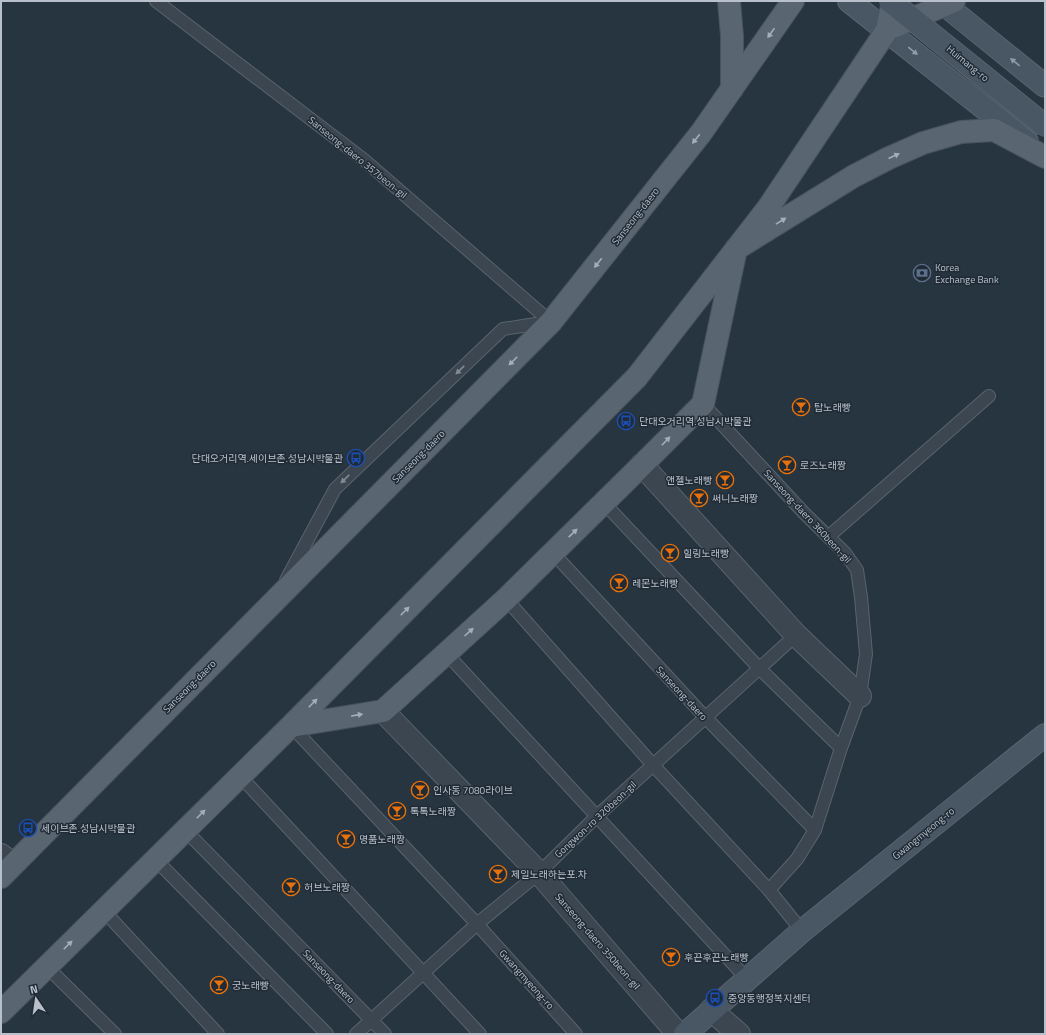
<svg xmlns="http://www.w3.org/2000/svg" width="1046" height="1035" font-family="'Titillium Web','Noto Sans KR',sans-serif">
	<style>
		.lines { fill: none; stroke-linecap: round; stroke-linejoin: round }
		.service-casing { stroke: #59646e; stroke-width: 14 }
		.minor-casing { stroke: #59646e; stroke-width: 24 }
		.secondary-casing { stroke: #59646e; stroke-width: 24 }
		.primary-casing { stroke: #48525c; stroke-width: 24 }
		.service { stroke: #3b4650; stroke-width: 12 }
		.minor { stroke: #3b4650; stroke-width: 22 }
		.secondary { stroke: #495663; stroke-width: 22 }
		.primary { stroke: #596570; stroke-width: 22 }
		.secondary-bridge-casing { stroke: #59646e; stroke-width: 24; stroke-linecap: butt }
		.secondary-bridge { stroke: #495663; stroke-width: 22 }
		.oneway { fill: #a5afb9 }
		.oneway2 { fill: #919ca7 }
		.oneway3 { fill: #808a94 }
		.labels { text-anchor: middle; stroke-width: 3; stroke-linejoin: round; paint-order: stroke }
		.street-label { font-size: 10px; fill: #b8c1cb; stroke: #202b36 }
		.poi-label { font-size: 10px; fill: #b8c1cb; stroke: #202b36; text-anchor: start }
	</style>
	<rect width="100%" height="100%" fill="#273540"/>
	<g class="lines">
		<defs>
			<path id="service" d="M 156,1 L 363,159 L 551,322
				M 703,404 L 804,513 L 845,553 L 857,570 L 861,597 L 866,654 L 860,696 L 841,748 L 815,830 L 797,859 L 769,890
				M 604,503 L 759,668 L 841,748
				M 828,537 L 989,396
				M 553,553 L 705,717 L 815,830
				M 286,580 L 335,489 L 503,329 L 548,322
				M 506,599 L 653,765 L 769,890 L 802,931
				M 446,653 L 747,979
				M 291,726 L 477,924 L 576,1034
				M 240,776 L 480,1034
				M 185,830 L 385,1034
				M 155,859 L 327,1034
				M 103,910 L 218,1034
				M 47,967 L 115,1034
				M 356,1034 L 477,924 L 539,873 L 597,816 L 796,635"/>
			<path id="minor" d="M 642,465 L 796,635 L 860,696
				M 383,711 L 539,873 L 678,1034
				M 1,855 L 13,864
				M 711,1010 L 739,1034"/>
			<path id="secondary" d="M 849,1 L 1027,142
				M 943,1 L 945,5 L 1045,86
				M 685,1034 L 802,931 L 1045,735"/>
			<path id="primary" d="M 729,1 L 732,36 L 732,89
				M 895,26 L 954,1
				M 291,726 L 383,711 L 506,599 L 642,465 L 703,404 L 736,249 L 854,176 L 889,158 L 923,143 L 961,132 L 994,130 L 1045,157
				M 1,877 L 551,322 L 701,133 L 793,1
				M 1,1012 L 291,726 L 637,377 L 768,208 L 887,30 L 893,1"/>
		</defs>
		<!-- service casing -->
		<use href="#service" class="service-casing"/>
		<!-- minor casing -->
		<use href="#minor" class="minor-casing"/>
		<!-- secondary casing -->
		<use href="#secondary" class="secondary-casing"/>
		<!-- primary casing -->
		<use href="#primary" class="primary-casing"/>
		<!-- service -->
		<use href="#service" class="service"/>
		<!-- minor -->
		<use href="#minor" class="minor"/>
		<!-- secondary -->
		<use href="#secondary" class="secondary"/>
		<!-- primary -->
		<use href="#primary" class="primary"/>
		<defs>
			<path id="secondary-bridge" d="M 890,1 L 1045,126"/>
		</defs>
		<!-- secondary-bridge casing -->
		<use href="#secondary-bridge" class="secondary-bridge-casing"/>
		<!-- secondary-bridge -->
		<use href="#secondary-bridge" class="secondary-bridge"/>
	</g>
	<!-- one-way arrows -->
	<defs><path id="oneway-solid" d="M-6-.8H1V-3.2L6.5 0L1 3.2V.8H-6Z"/></defs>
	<g class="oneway">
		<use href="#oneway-solid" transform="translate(771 33) rotate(125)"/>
		<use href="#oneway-solid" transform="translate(696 139) rotate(128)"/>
		<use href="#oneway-solid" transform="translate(894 156) rotate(-24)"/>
		<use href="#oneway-solid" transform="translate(781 221) rotate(-32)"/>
		<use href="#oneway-solid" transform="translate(598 263) rotate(128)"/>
		<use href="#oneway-solid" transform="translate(513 361) rotate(135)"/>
		<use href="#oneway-solid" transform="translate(666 441) rotate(-46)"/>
		<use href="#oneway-solid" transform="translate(573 533) rotate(-44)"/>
		<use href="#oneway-solid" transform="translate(405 611) rotate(-45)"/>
		<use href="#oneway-solid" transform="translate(469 632) rotate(-42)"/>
		<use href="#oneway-solid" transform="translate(313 703) rotate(-45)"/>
		<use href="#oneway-solid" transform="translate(357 715) rotate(-9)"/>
		<use href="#oneway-solid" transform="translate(201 814) rotate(-45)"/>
		<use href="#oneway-solid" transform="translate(68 945) rotate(-45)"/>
	</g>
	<g class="oneway2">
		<use href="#oneway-solid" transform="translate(913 51) rotate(39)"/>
		<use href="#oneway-solid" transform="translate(1015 62) rotate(-141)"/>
	</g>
	<g class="oneway3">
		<use href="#oneway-solid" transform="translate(460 370) rotate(136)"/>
		<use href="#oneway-solid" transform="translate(345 479) rotate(136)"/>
	</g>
	<!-- icons -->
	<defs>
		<symbol id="bank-ring" viewBox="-11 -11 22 22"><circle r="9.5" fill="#202b36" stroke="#5c6f8a" stroke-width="1.5"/><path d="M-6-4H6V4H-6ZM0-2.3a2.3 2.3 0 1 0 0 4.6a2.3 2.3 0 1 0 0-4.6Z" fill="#5c6f8a"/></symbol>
		<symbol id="bar-ring" viewBox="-11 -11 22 22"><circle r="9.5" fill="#202b36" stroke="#e8710a" stroke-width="1.5"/><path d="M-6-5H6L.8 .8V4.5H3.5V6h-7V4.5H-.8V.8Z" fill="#e8710a"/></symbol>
		<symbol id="bus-ring" viewBox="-11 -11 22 22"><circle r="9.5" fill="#202b36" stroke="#1a4fb4" stroke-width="1.5"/><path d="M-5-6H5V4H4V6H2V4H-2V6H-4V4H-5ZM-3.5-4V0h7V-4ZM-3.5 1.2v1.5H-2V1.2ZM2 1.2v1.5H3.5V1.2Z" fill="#1a4fb4"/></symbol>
	</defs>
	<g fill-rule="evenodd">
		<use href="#bank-ring" x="912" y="263" width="20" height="20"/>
		<use href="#bar-ring" x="791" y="397" width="20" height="20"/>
		<use href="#bus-ring" x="616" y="411" width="20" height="20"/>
		<use href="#bus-ring" x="346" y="448" width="20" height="20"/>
		<use href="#bar-ring" x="777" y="455" width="20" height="20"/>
		<use href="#bar-ring" x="715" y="470" width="20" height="20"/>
		<use href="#bar-ring" x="689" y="488" width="20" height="20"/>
		<use href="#bar-ring" x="660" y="543" width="20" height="20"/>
		<use href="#bar-ring" x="609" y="573" width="20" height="20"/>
		<use href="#bar-ring" x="410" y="780" width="20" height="20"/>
		<use href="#bar-ring" x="387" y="801" width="20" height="20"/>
		<use href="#bus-ring" x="18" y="818" width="20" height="20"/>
		<use href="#bar-ring" x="336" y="829" width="20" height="20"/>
		<use href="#bar-ring" x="488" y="864" width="20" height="20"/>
		<use href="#bar-ring" x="281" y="877" width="20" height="20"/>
		<use href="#bar-ring" x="661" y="947" width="20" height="20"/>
		<use href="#bar-ring" x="209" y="975" width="20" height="20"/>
		<use href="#bus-ring" x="705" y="988" width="20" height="20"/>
	</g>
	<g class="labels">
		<!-- street labels -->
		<g class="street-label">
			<text transform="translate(968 63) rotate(39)" y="4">Huimang-ro</text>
			<text transform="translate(358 157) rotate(39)" y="4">Sanseong-daero 357beon-gil</text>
			<text transform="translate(635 216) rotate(-52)" y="4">Sanseong-daero</text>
			<text transform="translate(418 456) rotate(-45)" y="4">Sanseong-daero</text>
			<text transform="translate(808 516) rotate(47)" y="4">Sanseong-daero 360beon-gil</text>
			<text transform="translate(189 686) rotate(-45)" y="4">Sanseong-daero</text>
			<text transform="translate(682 693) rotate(47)" y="4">Sanseong-daero</text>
			<text transform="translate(595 819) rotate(-43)" y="4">Gongwon-ro 320beon-gil</text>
			<text transform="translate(923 833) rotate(-39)" y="4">Gwangmyeong-ro</text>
			<text transform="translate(598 941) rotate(49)" y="4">Sanseong-daero 350beon-gil</text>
			<text transform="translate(329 976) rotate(46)" y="4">Sanseong-daero</text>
			<text transform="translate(527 979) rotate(48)" y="4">Gwangmyeong-ro</text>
		</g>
		<!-- poi labels -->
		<g class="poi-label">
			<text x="935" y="271">Korea<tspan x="935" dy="12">Exchange Bank</tspan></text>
			<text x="814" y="411">탑노래빵</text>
			<text x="639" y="425">단대오거리역.성남시박물관</text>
			<text x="343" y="462" text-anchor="end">단대오거리역.세이브존.성남시박물관</text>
			<text x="800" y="469">로즈노래짱</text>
			<text x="712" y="484" text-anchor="end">앤젤노래빵</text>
			<text x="712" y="502">써니노래짱</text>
			<text x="683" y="557">힐링노래빵</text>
			<text x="632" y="587">레몬노래빵</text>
			<text x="433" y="794">인사동 7080라이브</text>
			<text x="410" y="815">톡톡노래짱</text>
			<text x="41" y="832">세이브존.성남시박물관</text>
			<text x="359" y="843">명품노래짱</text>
			<text x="511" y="878">제일노래하는포.차</text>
			<text x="304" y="891">허브노래짱</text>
			<text x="684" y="961">후끈후끈노래빵</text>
			<text x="232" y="989">궁노래빵</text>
			<text x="728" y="1002">중앙동행정복지센터</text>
		</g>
	</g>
	<!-- border -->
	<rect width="1046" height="1035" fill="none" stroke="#b8c1cb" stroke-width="4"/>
	<!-- north arrow -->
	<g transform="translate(36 999) rotate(347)" stroke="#202b36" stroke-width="3" paint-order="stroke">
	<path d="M0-3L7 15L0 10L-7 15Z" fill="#b8c1cb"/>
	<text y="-6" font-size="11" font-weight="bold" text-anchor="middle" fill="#b8c1cb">N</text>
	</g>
</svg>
